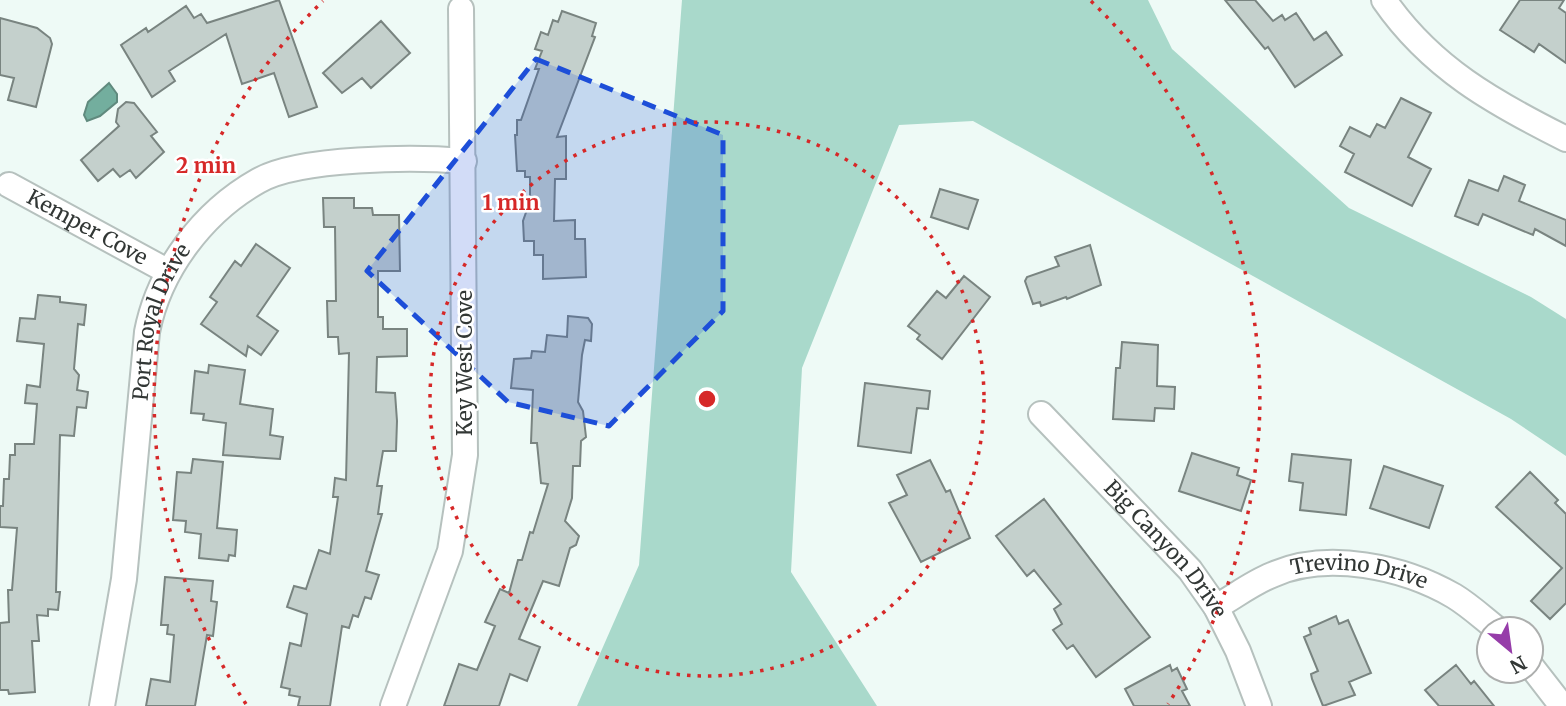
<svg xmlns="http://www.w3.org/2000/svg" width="1566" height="706" font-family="Merriweather,serif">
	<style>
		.green { fill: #a9d9cb }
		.water { fill: #73ae9e; stroke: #608a7e; stroke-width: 2 }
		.building { fill: #c4d0cc; stroke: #798480; stroke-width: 2 }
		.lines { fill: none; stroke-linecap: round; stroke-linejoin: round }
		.minor-casing { stroke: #b6c1be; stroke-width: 28 }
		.minor { stroke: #fff; stroke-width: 24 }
		.marked { fill: #1d4ed8; fill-opacity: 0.2; stroke: #1d4ed8; stroke-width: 5; stroke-dasharray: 14 9; stroke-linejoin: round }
		.ring { fill: none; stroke: #d62828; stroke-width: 3.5; stroke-dasharray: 3.5 7 }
		.labels { text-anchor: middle; stroke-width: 5; stroke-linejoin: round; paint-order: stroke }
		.street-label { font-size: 21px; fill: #323735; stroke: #fff }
		.centre { fill: #d62828; stroke: #fff; stroke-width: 3.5 }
		.ring-label { font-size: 21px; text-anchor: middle; font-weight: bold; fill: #d62828; stroke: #fff; stroke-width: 5; stroke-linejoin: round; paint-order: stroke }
	</style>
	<rect width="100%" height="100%" fill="#eefaf6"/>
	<!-- green -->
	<path class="green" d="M 682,0 L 1148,0 L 1172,49 L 1349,208 L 1531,297 L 1566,319 L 1566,456 L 1511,419 L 973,121 L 899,125 L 802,368 L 791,572 L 877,706 L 577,706 L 639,565 Z"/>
	<!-- water -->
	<path class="water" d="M 109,83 L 117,94 L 117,102 L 100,116 L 87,121 L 84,115 L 88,102 Z"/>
	<!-- building -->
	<path class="building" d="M 279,0 L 317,107 L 289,117 L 274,73 L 242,84 L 226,34 L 169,71 L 175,81 L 152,97 L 121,45 L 146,28 L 148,32 L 186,6 L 194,18 L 201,14 L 207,23 Z
		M 1225,0 L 1255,0 L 1273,21 L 1282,15 L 1285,20 L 1296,13 L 1314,40 L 1326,32 L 1342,55 L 1295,87 L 1268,47 L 1265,49 Z
		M 1520,0 L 1564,0 L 1559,8 L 1566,13 L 1566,63 L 1539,44 L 1534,52 L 1500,30 Z
		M 562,11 L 596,23 L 592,36 L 595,37 L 557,137 L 566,136 L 566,179 L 555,179 L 554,221 L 575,220 L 575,239 L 585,239 L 586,277 L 543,279 L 543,255 L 534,255 L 534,241 L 524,241 L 523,221 L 530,201 L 530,177 L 525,177 L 525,171 L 517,171 L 515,135 L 517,135 L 517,120 L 521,120 L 539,69 L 535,69 L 542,51 L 535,49 L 541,32 L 548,35 L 553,20 L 558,22 Z
		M 0,18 L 37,28 L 50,38 L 52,44 L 36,107 L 8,100 L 14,78 L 0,75 Z
		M 381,21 L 410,53 L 371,88 L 362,78 L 342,93 L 323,73 Z
		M 1401,98 L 1431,113 L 1408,157 L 1431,169 L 1412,206 L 1345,172 L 1354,154 L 1340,146 L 1350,127 L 1370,137 L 1377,124 L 1385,128 Z
		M 126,102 L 134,103 L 157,132 L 151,136 L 164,152 L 136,178 L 130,170 L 120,177 L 113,169 L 98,181 L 81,160 L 119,126 L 116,122 L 118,109 Z
		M 1504,176 L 1525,185 L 1519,201 L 1566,220 L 1566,246 L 1535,229 L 1533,235 L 1483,214 L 1478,225 L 1455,216 L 1469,180 L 1498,191 Z
		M 940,189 L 978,200 L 968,229 L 931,217 Z
		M 323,198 L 354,198 L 354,208 L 372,208 L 373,215 L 399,215 L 400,271 L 378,271 L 378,317 L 383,317 L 383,329 L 407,329 L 407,356 L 377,357 L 376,392 L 395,393 L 397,421 L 396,451 L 383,451 L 377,486 L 382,486 L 378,514 L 382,514 L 366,571 L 379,575 L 371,599 L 365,597 L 358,617 L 353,615 L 349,628 L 342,626 L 330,706 L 298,706 L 300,697 L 289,695 L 290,689 L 281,687 L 290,643 L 301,646 L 307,614 L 287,607 L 294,586 L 306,589 L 319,550 L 330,554 L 338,497 L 333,497 L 335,478 L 346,480 L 349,353 L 339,354 L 338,337 L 328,337 L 327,301 L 336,301 L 335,227 L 324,227 Z
		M 256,244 L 290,268 L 257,316 L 278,331 L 261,355 L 248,346 L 246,356 L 201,324 L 217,302 L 210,297 L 235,261 L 241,266 Z
		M 1090,245 L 1101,285 L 1067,299 L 1066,297 L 1041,306 L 1040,302 L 1033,304 L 1025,281 L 1027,277 L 1059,266 L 1055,257 Z
		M 964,276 L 990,297 L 942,359 L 917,339 L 920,335 L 908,326 L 937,291 L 946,298 Z
		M 38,295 L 60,297 L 60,302 L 86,305 L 84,325 L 78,324 L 74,369 L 79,375 L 77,390 L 88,392 L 86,408 L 77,407 L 74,436 L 60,435 L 56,592 L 60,592 L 58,610 L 48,609 L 48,616 L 37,615 L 39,641 L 32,641 L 35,692 L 9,694 L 8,690 L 0,690 L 0,623 L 9,622 L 8,590 L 12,590 L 17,528 L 0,527 L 0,506 L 3,506 L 4,479 L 9,479 L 10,455 L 15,455 L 15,444 L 34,444 L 37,404 L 25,403 L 27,385 L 40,387 L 44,344 L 17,341 L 20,318 L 35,319 Z
		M 568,316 L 588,318 L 592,324 L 591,341 L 585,340 L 582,355 L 578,402 L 583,411 L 586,437 L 581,441 L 580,466 L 573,466 L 572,498 L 565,521 L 579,536 L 576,545 L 570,548 L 559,586 L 543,581 L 519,639 L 540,647 L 527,681 L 510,674 L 499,706 L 444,706 L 459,664 L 477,670 L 495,626 L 485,622 L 500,589 L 509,593 L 518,560 L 522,560 L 530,532 L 533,533 L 548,484 L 541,483 L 537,443 L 531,443 L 533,390 L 511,388 L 514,359 L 531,358 L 532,351 L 545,352 L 547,335 L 567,337 Z
		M 1122,342 L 1158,345 L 1157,386 L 1175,387 L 1174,409 L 1155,408 L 1154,421 L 1113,419 L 1116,368 L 1120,368 Z
		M 209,365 L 245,370 L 240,404 L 273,409 L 270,435 L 283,437 L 280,459 L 223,455 L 226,423 L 203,420 L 204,414 L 191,413 L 195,371 L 208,373 Z
		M 865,383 L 930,391 L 928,409 L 917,408 L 911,453 L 858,446 Z
		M 1192,453 L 1239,468 L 1237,475 L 1251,480 L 1241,511 L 1179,491 Z
		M 1292,454 L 1351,460 L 1346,515 L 1300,510 L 1303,483 L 1289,481 Z
		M 193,459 L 223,462 L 217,528 L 237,530 L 235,556 L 229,555 L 228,561 L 199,558 L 201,534 L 185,532 L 186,521 L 173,520 L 177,472 L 191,473 Z
		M 930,460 L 946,492 L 950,490 L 970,538 L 921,562 L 889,503 L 907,495 L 897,475 Z
		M 1384,466 L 1443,486 L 1429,528 L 1370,508 Z
		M 1530,472 L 1558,500 L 1555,503 L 1566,514 L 1566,603 L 1550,619 L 1531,601 L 1562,568 L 1496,507 Z
		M 1044,499 L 1150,637 L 1096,677 L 1073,645 L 1067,649 L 1053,630 L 1062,624 L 1054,609 L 1061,604 L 1034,570 L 1027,576 L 996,536 Z
		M 165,577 L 213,581 L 211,601 L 217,602 L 213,636 L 207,635 L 195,706 L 146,706 L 151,679 L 170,682 L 174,635 L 167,634 L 168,625 L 161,625 Z
		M 1336,616 L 1339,624 L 1348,620 L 1371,673 L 1349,682 L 1355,695 L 1323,706 L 1312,679 L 1311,674 L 1318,671 L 1304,637 L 1311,634 L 1309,628 Z
		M 1170,665 L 1172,671 L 1177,668 L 1187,689 L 1182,691 L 1190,706 L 1134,706 L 1125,689 Z
		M 1456,665 L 1471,684 L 1474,681 L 1494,706 L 1439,706 L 1425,690 Z"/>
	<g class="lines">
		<defs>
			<g id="minor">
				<path d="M 1384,0 C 1431,68 1494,103 1566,139"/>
				<path id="s1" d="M 9,185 L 167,271"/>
				<path id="s2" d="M 1041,414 L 1190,570 L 1216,607 L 1238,651 L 1259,706"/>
				<path id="s3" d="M 1216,607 C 1234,597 1252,583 1272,575 C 1327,550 1404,567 1454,596 C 1469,605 1483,618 1497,629"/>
				<path d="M 1531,666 L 1562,706"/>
				<path id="s4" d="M 102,706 L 124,579 L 147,332 C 159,270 203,212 258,181 C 299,157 416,157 464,161"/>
				<path d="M 393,706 L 450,551 L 465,455 L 461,9"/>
			</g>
		</defs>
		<!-- minor casing -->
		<use href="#minor" class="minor-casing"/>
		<!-- minor -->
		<use href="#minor" class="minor"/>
	</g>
	<!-- marked area -->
	<path class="marked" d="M 536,59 L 723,135 L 723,311 L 609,426 L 508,402 L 367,271 Z"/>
	<!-- distance rings -->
	<g class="ring">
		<circle cx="707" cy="399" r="277"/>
		<path d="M246 704A553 553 0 0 1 323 1M1091 1A553 553 0 0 1 1168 704"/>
	</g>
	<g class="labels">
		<!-- street labels -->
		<g class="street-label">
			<text dy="7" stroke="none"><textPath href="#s1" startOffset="89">Kemper Cove</textPath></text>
			<text dy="7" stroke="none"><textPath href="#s4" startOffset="390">Port Royal Drive</textPath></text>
			<text transform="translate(465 363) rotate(-90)" y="7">Key West Cove</text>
			<text dy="7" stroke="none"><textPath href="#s2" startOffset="184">Big Canyon Drive</textPath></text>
			<text dy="7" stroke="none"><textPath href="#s3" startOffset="154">Trevino Drive</textPath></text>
		</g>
	</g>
	<circle cx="707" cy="399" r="10" class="centre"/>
	<g class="ring-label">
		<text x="206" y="173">2 min</text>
		<text x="511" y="210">1 min</text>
	</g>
	<!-- north arrow -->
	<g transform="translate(1510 650) rotate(151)"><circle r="33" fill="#ffffff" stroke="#adafae" stroke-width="2"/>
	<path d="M0-5L12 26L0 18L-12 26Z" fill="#963da9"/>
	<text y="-10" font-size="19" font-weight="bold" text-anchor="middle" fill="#323735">N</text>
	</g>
</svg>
